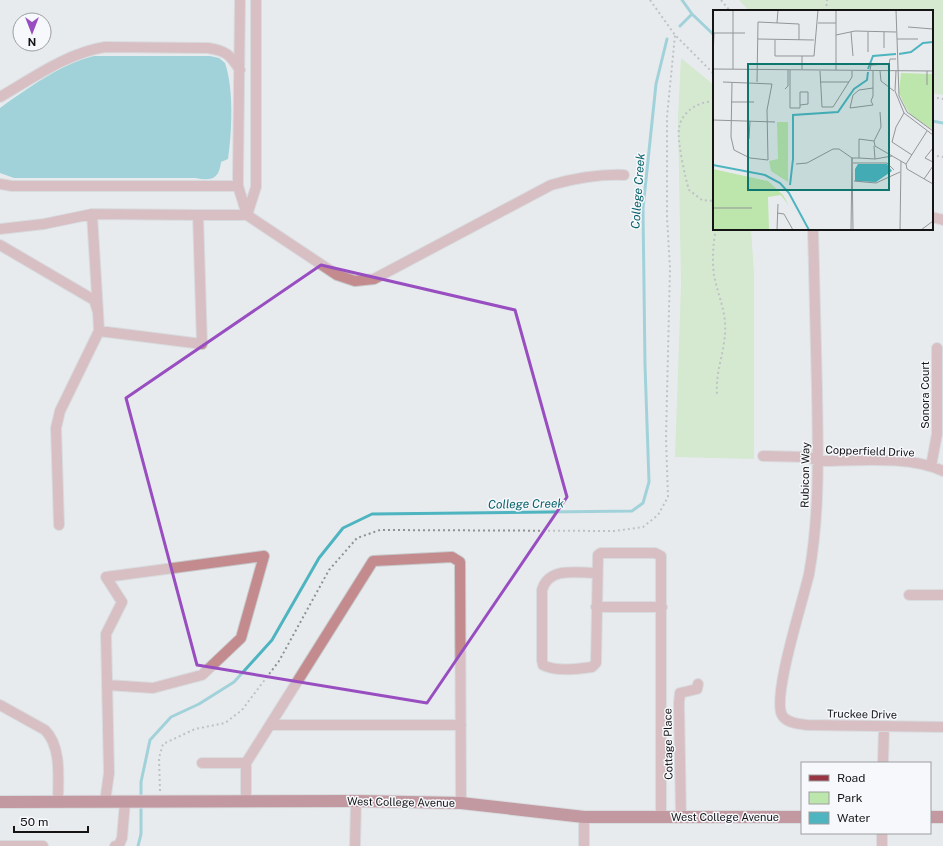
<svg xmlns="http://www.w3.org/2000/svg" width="943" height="846" font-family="'Public Sans',sans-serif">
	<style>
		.green { fill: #bce6ab }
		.water { fill: #4db4c0 }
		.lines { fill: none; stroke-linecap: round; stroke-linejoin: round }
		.stream { stroke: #4db4c0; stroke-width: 3 }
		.minor-casing { stroke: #c6c9cb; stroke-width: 12 }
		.major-casing { stroke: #c6c9cb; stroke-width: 14 }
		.path { stroke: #8f9193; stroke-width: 2; stroke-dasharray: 2 3; stroke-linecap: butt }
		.minor { stroke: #c48b8e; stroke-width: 10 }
		.major { stroke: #973543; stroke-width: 12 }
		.marked { fill: none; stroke: #984ec0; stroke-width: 3; stroke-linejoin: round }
		.labels { text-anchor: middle; stroke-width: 3; stroke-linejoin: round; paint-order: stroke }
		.street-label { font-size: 11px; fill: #141415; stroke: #f6f8fb }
		.water-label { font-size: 12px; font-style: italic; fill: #08626b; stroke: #f6f8fb }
		.inset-river { fill: none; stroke: #4db4c0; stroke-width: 2 }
		.inset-road { fill: none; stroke: #939597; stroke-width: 1 }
		.view { fill: #0f766e; fill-opacity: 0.15; stroke: #0f766e; stroke-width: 2 }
		.inset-edge { fill: none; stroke: #141415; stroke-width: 2 }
	</style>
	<rect width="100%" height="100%" fill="#e8ebee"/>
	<!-- green -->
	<path class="green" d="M 739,0 L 943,0 L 943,95 L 932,93 L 932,11 L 749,11 Z
		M 681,58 L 714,85 L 714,229 L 751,229 L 754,273 L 754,459 L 675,457 L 681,285 L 678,117 Z"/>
	<!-- water -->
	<path class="water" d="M 94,56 L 210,56 L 219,58 L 225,63 C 234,89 232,132 228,159 L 221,162 C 219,180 211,181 195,178 L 14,178 L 0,173 L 0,108 C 25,90 64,62 94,56 Z"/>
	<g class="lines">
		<!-- stream -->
		<path class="stream" d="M 682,0 L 692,14 L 714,35
			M 680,26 L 692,14
			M 932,121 L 943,123
			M 141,798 L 141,782 L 150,740 L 171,717 L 199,704 L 234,682 L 272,640 L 319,558 L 343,528 L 372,514 L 632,511 L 643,503 L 649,482 L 645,365 L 643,208 L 656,84 L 667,39
			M 138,846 L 141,834 L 141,804"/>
		<defs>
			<path id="minor" d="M 256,0 L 256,187 L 247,215 L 337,275 L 355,281 L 374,279 L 551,185 C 576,178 598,174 624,175
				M 0,97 C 33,78 67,53 105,47 L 208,48 C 227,51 230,55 240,70
				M 0,184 L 12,186 L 238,186
				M 198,215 L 247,215 L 238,186 L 238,177 L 240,0
				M 932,217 L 943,220
				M 0,229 L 44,224 L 92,214
				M 813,229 C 814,283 816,336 817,390 C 818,452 820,513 809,574 C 803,601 772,696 782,715 C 786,723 799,724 807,725 L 943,727
				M 0,245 L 94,300 L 98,312 L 99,331 L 60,411 L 56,428 L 59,525
				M 98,312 L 92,214 L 198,215 L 202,344 L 99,331
				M 763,456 L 808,457 L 819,461 C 856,461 908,455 943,471
				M 931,466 L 937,434 L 937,348
				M 597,573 C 577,573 549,566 542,590 L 542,660 L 543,665 C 555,672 579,669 592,667 L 596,663 L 598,555 L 601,553 L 655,553 L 661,556 L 661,817
				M 909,595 L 943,595
				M 596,607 L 662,607
				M 0,705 L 45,730 C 62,747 58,779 58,802
				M 271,725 L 461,725
				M 202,763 L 246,763
				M 883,763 L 884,727
				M 105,802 L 109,773 L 106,634 L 122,602 L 106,577 L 264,556 L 241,638 L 202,675 L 153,688 L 107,685
				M 246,802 L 246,763 L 373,561 L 452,557 L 460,562 L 461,803
				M 584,817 L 584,846
				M 681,817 L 679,703 L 680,693 L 697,689 L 698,684
				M 0,846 L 43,846
				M 115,846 L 119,845 L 122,838 L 125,802
				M 355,846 L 356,801
				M 882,846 L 882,833"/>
			<path id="major" d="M 0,802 L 356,801 L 461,803 L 584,817 L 802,817
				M 930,817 L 943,817"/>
		</defs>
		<!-- minor casing -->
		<use href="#minor" class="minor-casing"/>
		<!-- major casing -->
		<use href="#major" class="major-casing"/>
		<!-- path -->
		<path class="path" d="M 650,0 L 675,35 L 714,74
			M 721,0 L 730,11
			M 826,11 L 827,0
			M 932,97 L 943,99
			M 714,102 C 700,100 681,112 679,128 C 677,141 685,177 689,190 L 702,200 L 714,201
			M 932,155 L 943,157
			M 716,229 C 713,243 712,261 714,275 C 717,291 724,307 725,323 C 727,347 715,370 717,394
			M 160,791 L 159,758 L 163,744 L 195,729 L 225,723 L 242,710 L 279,661 L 329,570 L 357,538 L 380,530 L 615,531 L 643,527 L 658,515 L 668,497 L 666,438 L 670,268 L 667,217 L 667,117 L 675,35"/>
		<!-- minor -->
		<use href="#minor" class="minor"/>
		<!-- major -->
		<use href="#major" class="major"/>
	</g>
	<!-- marked area -->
	<path d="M0 0H943V846H0ZM 321,265 L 515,310 L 567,497 L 427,703 L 197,665 L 126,398 Z" fill="#e8ebee" fill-opacity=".55" fill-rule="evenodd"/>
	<path class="marked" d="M 321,265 L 515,310 L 567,497 L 427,703 L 197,665 L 126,398 Z"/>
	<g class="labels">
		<!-- street labels -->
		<g class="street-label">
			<text transform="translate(925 395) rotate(-90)" y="4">Sonora Court</text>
			<text transform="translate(870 451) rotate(2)" y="4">Copperfield Drive</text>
			<text transform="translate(805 475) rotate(-89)" y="4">Rubicon Way</text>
			<text transform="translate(862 714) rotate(1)" y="4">Truckee Drive</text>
			<text transform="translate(668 744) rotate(-91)" y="4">Cottage Place</text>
			<text transform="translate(401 802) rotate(1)" y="4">West College Avenue</text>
			<text x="725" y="821">West College Avenue</text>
		</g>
		<!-- water labels -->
		<g class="water-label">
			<text transform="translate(638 191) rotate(-86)" y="4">College Creek</text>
			<text transform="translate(526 504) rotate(-1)" y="4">College Creek</text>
		</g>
	</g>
	<!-- overview -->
	<g transform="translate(713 10)">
		<rect width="220" height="220" fill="#e8ebee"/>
		<path d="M 188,63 L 220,64 L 220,120 L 198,105 L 193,98 L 186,83 ZM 64,112 L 75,112 L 75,172 L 58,161 L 56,151 L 65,149 ZM 0,159 L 55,171 L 70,185 L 76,196 L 68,185 L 55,187 L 56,220 L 0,220 Z" fill="#bce6ab"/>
		<path d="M 145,154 L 174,154 L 179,161 L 163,172 L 142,171 L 142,159 Z" fill="#4db4c0"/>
		<path class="inset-river" d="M 186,44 L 198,42 L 210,33 L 220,32M 155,59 L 160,46 L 183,44M 0,155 L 52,165 L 67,173 L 76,183 L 96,220M 77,175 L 80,149 L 80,105 L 125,102 L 141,79 L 154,70 L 155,62"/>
		<path class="inset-road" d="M 2,0 L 20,0M 20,0 L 20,59M 183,0 L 186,86 L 194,102 L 220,121M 64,13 L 65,0M 105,13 L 123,13M 195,17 L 220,19M 138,22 L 140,46M 155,22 L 155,42M 171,22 L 171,38M 0,23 L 32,23M 123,25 L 142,21 L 183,22M 45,29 L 101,30M 184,29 L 205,29M 62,30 L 62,46 L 101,46 L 105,0M 89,46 L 89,59M 0,48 L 1,23M 0,59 L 220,61M 77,60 L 77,98 L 87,98 L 87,82 L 95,82 L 95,94 L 87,95M 123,60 L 123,0M 157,60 L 158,55 L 176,54 L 177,49 L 183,49M 107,61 L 109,97 L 120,97 L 139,67 L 139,61M 167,61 L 168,71 L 181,81M 183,61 L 182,81 L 191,103 L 220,125M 10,72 L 59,74 L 54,100 L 55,150 L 37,148 L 21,140 L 18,127 L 19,73M 44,72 L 45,12 L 86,14 L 86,30M 107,72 L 136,72M 214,75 L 214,61M 160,78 L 146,80 L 140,85 L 137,98 L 160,95 L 158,91 L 160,86 L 160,61M 72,79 L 75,76 L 75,60M 18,92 L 41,92M 167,102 L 168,117 L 161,131 L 162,136 L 193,154 L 214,121M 191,103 L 183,117 L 179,132 L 199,145M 0,110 L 62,112M 36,129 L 37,111M 161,131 L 146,129 L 146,148 L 162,149 L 161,136M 220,138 L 212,148 L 220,152M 162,149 L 179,146M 140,153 L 174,153 L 181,160M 83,154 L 94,153 L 120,139 L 126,139 L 139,148 L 138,220M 193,154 L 194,159 L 220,174M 211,169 L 220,156M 141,171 L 163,173 L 187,162M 0,198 L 39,198M 64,203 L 71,204 L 80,220M 64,220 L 65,194M 140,220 L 139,148 L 146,148M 187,220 L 188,151M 208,220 L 220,211"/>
		<path class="view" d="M 35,54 L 176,54 L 176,180 L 35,180 Z"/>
		<rect width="220" height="220" class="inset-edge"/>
	</g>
	<!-- legend -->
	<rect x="801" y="762" width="130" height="72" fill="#f6f8fb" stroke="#9c9d9f"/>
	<rect x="809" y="775" width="20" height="6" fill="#973543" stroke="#9c9d9f"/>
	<text x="837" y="782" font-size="12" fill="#141415">Road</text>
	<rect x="809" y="792" width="20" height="12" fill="#bce6ab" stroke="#9c9d9f"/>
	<text x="837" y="802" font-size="12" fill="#141415">Park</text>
	<rect x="809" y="812" width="20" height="12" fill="#4db4c0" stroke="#9c9d9f"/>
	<text x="837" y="822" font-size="12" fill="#141415">Water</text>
	<!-- north arrow -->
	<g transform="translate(32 32) rotate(180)"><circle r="19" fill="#f6f8fb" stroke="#9c9d9f"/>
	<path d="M0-3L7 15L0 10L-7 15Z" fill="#984ec0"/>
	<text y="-6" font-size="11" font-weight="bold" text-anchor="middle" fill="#141415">N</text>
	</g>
	<!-- scale -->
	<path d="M14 826v6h74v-6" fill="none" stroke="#141415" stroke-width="2"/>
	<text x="20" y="826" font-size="12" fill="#141415" stroke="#f6f8fb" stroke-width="3" paint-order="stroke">50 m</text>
</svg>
